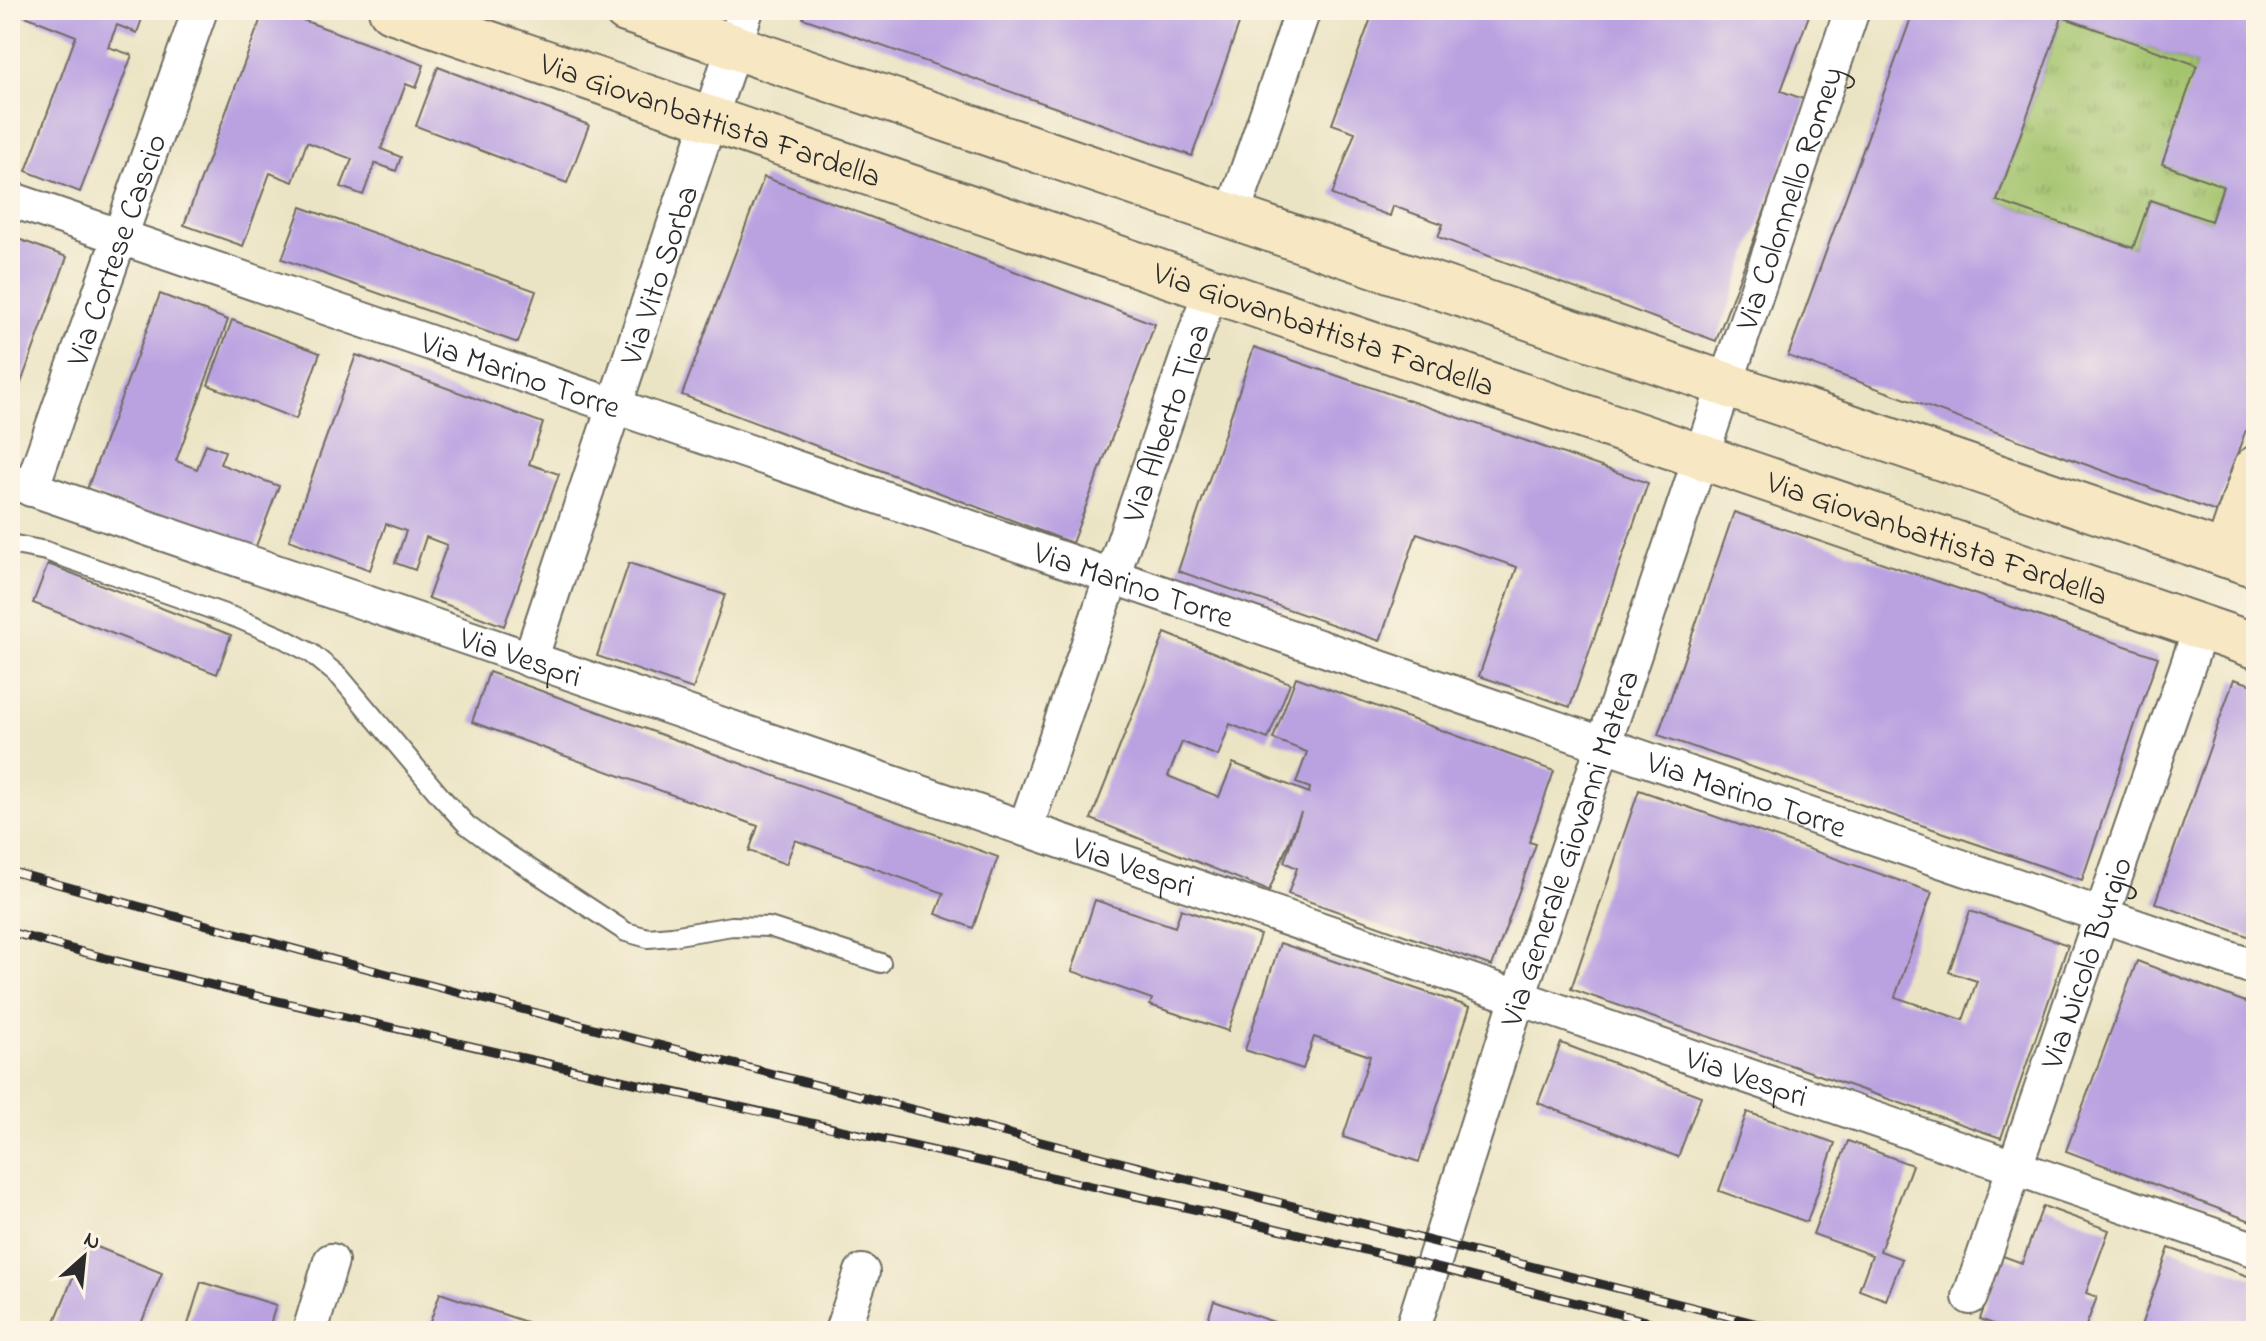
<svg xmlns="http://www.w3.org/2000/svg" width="2266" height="1341" font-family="'Indie Flower',sans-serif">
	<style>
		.grass { fill: url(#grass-tufts); stroke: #67774c; stroke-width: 2 }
		.building { fill: #baa2e1; fill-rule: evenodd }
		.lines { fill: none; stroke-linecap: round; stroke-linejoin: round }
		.lane-casing { stroke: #6e6c61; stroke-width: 22 }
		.street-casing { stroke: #6e6c61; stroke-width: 38 }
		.secondary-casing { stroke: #6e6c61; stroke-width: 48 }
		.lane { stroke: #fff; stroke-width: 18 }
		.street { stroke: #fff; stroke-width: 34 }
		.secondary { stroke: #f7e8c3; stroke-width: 44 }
		.rail-casing { stroke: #2b2b2b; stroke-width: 9 }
		.rail { stroke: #fcf5e5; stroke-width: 6; stroke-dasharray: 18; stroke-linecap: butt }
		.labels { text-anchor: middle; stroke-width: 8; stroke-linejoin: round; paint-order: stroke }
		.street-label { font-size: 32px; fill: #2b2b2b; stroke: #fcf5e5 }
	</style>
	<defs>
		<pattern id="grass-tufts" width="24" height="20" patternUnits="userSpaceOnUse" patternTransform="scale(2)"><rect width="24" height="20" fill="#a3c36c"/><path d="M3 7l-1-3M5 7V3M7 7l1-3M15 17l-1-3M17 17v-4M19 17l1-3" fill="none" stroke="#859f59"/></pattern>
	</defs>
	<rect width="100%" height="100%" fill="#fcf5e5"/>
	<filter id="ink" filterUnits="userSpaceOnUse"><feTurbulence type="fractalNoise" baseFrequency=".0125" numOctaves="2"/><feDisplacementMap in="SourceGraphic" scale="16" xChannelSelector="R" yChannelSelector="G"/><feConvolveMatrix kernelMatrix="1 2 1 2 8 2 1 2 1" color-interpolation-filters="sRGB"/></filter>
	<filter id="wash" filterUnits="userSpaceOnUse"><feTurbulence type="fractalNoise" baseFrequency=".006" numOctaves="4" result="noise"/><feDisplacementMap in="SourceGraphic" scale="32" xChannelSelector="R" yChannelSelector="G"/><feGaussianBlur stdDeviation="1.8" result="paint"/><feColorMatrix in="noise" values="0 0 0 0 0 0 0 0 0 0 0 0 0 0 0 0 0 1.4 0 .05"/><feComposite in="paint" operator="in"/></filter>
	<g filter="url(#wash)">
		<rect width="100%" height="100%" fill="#ebe4c4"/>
		<!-- grass -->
		<path class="grass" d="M 2062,17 L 2197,65 L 2223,186 L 2211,221 L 2150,200 L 2133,248 L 1997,201 Z"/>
		<g id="blocks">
			<!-- building -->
			<path class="building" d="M 10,10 L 145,10 L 137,33 L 117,25 L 108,47 L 132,55 L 80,192 L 26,171 L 76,36 Z
				M 264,10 L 276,10 L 424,65 L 416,88 L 406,84 L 381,149 L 401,157 L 396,171 L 375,163 L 363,195 L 341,187 L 352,159 L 307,142 L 293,182 L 270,173 L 243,246 L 184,225 Z
				M 806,10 L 1244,10 L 1192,156 L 803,18 Z
				M 1374,10 L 1811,10 L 1781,91 L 1806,100 L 1716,341 L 1438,237 L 1443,224 L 1393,206 L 1390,216 L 1332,195 L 1355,132 L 1332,124 Z
				M 1914,10 L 2256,10 L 2256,402 L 2216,512 L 1788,356 ZM 2062,17 L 2197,65 L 2162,164 L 2223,186 L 2211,221 L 2150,200 L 2133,248 L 1997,201 Z
				M 438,67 L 589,125 L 567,183 L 416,126 Z
				M 764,177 L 1155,324 L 1072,543 L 682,395 Z
				M 301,207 L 536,291 L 518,343 L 282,259 Z
				M 10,236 L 67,257 L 10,413 Z
				M 160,294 L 228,320 L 176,461 L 197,469 L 206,444 L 225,451 L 220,464 L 279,486 L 253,554 L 86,492 Z
				M 232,320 L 320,353 L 296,419 L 208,385 Z
				M 1254,347 L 1648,483 L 1570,707 L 1479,676 L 1517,567 L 1417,533 L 1380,641 L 1178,571 Z
				M 356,355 L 543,423 L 529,464 L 559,474 L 504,626 L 428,598 L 447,545 L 426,537 L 415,570 L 395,563 L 406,531 L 386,524 L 370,570 L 289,540 Z
				M 1734,512 L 2158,657 L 2082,880 L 1658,735 Z
				M 629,563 L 725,595 L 693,689 L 597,656 Z
				M 48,564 L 231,635 L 217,674 L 33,603 Z
				M 1165,633 L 1290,683 L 1268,739 L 1230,724 L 1218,756 L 1182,742 L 1168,776 L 1219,797 L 1233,763 L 1309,793 L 1310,788 L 1296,783 L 1307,752 L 1273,739 L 1296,677 L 1554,771 L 1529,842 L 1536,844 L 1492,966 L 1288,894 L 1297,868 L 1284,862 L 1301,812 L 1269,891 L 1091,819 Z
				M 489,672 L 998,857 L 973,928 L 936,914 L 944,893 L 795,840 L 786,864 L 749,851 L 758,826 L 472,722 Z
				M 2234,679 L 2256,686 L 2256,939 L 2155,903 Z
				M 1639,790 L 1932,892 L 1895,997 L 1963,1020 L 1977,981 L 1949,972 L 1970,911 L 2068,945 L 2001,1138 L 1571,989 Z
				M 1095,900 L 1175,927 L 1181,909 L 1260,935 L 1228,1031 L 1150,1005 L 1152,999 L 1072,971 Z
				M 1280,943 L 1470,1007 L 1419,1162 L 1343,1137 L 1370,1056 L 1314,1037 L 1303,1069 L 1245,1050 Z
				M 2137,961 L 2256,1006 L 2256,1223 L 2066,1151 Z
				M 1561,1043 L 1701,1096 L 1678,1157 L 1538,1103 Z
				M 1747,1112 L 1835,1143 L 1807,1222 L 1719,1191 Z
				M 1848,1141 L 1912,1165 L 1880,1251 L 1902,1259 L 1886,1300 L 1859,1290 L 1872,1255 L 1813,1234 Z
				M 2043,1206 L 2109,1230 L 2086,1293 L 2097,1297 L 2084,1331 L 2012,1331 L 1980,1319 L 2003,1256 L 2022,1263 Z
				M 87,1243 L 162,1273 L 138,1331 L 51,1331 Z
				M 2169,1248 L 2256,1279 L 2256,1331 L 2243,1331 L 2227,1325 L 2225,1331 L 2139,1331 Z
				M 201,1282 L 276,1305 L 268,1331 L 186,1331 Z
				M 440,1293 L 550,1330 L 550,1331 L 427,1331 Z
				M 1214,1301 L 1299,1331 L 1204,1331 Z"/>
		</g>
	</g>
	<g filter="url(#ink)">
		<use href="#blocks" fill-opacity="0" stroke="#6e6c61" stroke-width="2"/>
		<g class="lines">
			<defs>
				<path id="lane" d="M 10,544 L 46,551 L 239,619 L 281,637 L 311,653 L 340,677 L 441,797 L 467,825 L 491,843 L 626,932 L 648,938 L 672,936 L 732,926 L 769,927 L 881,963"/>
				<g id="street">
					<path id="s1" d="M 10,199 L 2256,968"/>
					<path d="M 1232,216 L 1303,10"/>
					<path id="s2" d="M 10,481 L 2256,1250"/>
					<path id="s3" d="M 31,489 L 200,10"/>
					<path id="s4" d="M 530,660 L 746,10"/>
					<path id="s5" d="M 1025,829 L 1211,289"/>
					<path id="s6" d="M 1970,1297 L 2201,627"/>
					<path d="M 310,1331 L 331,1261"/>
					<path d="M 842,1331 L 862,1272"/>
					<path id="s7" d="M 1412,1331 L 1518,997 L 1852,10"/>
				</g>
				<g id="secondary">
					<path id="s8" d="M 391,10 L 2256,646"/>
					<path d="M 626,10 L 2256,565"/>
					<path d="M 2226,555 L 2256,468"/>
				</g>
			</defs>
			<!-- lane casing -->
			<use href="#lane" class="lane-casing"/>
			<!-- street casing -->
			<use href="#street" class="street-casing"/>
			<!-- secondary casing -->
			<use href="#secondary" class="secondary-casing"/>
			<!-- lane -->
			<use href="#lane" class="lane"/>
			<!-- street -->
			<use href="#street" class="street"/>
			<!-- secondary -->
			<use href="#secondary" class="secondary"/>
			<defs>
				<path id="rail" d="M 10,871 L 346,963 L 647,1042 L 1786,1331
					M 10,932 C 179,980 352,1018 523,1058 C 748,1110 973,1159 1198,1210 C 1361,1248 1523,1289 1685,1331"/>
			</defs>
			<!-- rail casing -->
			<use href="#rail" class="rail-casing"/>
			<!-- rail -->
			<use href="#rail" class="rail"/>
		</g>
	</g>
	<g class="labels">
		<!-- street labels -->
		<g class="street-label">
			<text dy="11" stroke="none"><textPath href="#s8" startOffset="338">Via Giovanbattista Fardella</textPath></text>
			<text dy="11" stroke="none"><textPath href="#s7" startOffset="1194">Via Colonnello Romey</textPath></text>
			<text dy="11" stroke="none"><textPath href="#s3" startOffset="254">Via Cortese Cascio</textPath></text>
			<text dy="11" stroke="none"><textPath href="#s4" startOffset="406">Via Vito Sorba</textPath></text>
			<text dy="11" stroke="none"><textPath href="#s8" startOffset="986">Via Giovanbattista Fardella</textPath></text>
			<text dy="11" stroke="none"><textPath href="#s1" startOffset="540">Via Marino Torre</textPath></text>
			<text dy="11" stroke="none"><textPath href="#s5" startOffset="430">Via Alberto Tipa</textPath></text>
			<text dy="11" stroke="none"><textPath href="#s8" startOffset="1634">Via Giovanbattista Fardella</textPath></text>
			<text dy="11" stroke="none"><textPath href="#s1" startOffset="1188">Via Marino Torre</textPath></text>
			<text dy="11" stroke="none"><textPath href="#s2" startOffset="540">Via Vespri</textPath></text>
			<text dy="11" stroke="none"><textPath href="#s1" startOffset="1836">Via Marino Torre</textPath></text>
			<text dy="11" stroke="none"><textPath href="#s7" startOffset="508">Via Generale Giovanni Matera</textPath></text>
			<text dy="11" stroke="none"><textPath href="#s2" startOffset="1188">Via Vespri</textPath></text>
			<text dy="11" stroke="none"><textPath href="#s6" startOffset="354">Via Nicolò Burgio</textPath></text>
			<text dy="11" stroke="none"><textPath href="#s2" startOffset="1836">Via Vespri</textPath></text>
		</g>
	</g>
	<!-- margin -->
	<rect width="2266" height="1341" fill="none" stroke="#fcf5e5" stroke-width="40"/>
	<!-- north arrow -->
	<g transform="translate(84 1257) rotate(27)" stroke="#fcf5e5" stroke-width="6" paint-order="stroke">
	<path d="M0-6L14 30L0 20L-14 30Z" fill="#2b2b2b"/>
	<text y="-12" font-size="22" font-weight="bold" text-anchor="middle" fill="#2b2b2b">N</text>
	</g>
</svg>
